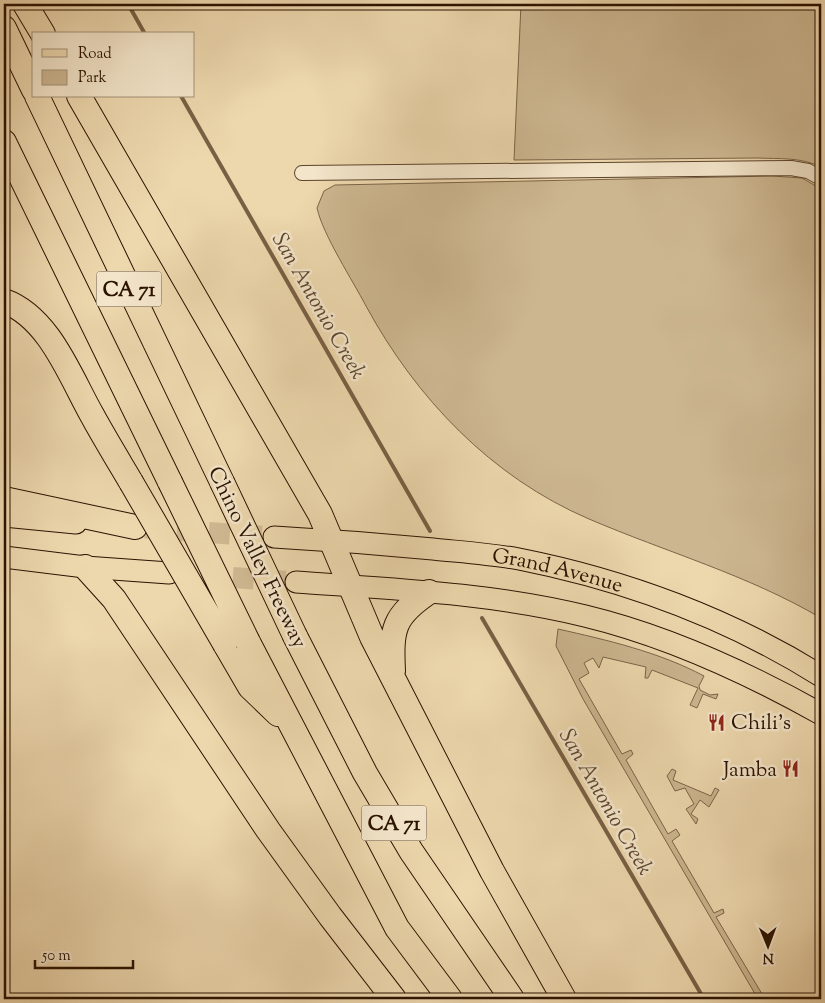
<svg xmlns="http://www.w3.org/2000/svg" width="825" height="1003" font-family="'Sorts Mill Goudy',serif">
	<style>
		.green { fill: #ccb690; stroke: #7c6448 }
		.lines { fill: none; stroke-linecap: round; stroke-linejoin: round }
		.stream { stroke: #786044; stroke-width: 4 }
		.primary-tunnel { stroke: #d0b993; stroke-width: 21; stroke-dasharray: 21 11; stroke-linecap: butt }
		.minor-casing { stroke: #5c432b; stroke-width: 16 }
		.primary-casing { stroke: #2b1200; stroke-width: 23 }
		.motorway-casing { stroke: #2b1200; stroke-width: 26 }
		.minor { stroke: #f3e5ca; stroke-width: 14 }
		.primary { stroke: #edd7ad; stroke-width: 21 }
		.motorway { stroke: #edd7ad; stroke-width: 24 }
		.motorway-bridge-casing { stroke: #2b1200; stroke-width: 26; stroke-linecap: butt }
		.motorway-bridge { stroke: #edd7ad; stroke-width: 24 }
		.labels { text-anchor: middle; stroke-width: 5; stroke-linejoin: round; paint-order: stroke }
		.shield { fill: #f3e5ca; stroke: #67513d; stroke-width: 1 }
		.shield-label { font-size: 20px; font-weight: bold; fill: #2b1200 }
		.street-label { font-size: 21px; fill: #2b1200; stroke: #f3e5ca }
		.poi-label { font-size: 21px; fill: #2b1200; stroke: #f3e5ca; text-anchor: start }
		.water-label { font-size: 22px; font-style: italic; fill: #5e462e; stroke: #f3e5ca }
	</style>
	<rect width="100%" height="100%" fill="#edd7ad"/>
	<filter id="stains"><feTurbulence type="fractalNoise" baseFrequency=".004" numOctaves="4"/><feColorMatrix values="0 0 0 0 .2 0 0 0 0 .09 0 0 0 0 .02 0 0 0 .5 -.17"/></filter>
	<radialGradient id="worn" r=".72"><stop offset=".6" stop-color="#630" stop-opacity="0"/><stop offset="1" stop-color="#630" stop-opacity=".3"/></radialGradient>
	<!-- green -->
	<path class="green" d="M 521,4 L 821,4 L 821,167 C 801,157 779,159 757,158 L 514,160 Z
		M 772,176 L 802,178 L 821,189 L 821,618 C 748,575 666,552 589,519 C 491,477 416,398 366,306 C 353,281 323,235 317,208 L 324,191 L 335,185 Z
		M 558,629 C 607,640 659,652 704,676 L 699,686 L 700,690 L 710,695 L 718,694 L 716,699 L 703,694 L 697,708 L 690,705 L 698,688 L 652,670 L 648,678 L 645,678 L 646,667 L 603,657 L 599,668 L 593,658 L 584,663 L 589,673 L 579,679 L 622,754 L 631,750 L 633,754 L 626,760 L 668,834 L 676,829 L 680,835 L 672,841 L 714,913 L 723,909 L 724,913 L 716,917 L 765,999 L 758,999 L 583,699 L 556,646 Z
		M 672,769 L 676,771 L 673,780 L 711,796 L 715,788 L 719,790 L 709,807 L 700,800 L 691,814 L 698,819 L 696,824 L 686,809 L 694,804 L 685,788 L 675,791 L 667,776 Z"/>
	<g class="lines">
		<!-- stream -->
		<path class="stream" d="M 128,4 L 145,34
			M 181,96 L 430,531
			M 482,618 L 704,999"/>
		<!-- primary-tunnel -->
		<path class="primary-tunnel" d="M 145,528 L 274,537
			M 169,573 L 296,582"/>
		<defs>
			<path id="minor" d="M 302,173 L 791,168 L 808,171 L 821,178"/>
			<g id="primary">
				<path d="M 4,516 L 76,523"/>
				<path id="s1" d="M 274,537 C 327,540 380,544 433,549 C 462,552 491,554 519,559 C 625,580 730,619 821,676"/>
				<path d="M 4,557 L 85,567 L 169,573"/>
				<path d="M 296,582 C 392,589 491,593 585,616 C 668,636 746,672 821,714"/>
			</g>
			<path id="motorway" d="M 25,4 L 43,34
				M 4,28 L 34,90
				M 37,96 L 222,482
				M 79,96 L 320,514 L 372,637 L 492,871 L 564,999
				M 4,142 L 170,482
				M 4,301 C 49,317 70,376 92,415 C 104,437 118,460 131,482
				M 4,499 L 135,527
				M 85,567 L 114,599 L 268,830 L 330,916 L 394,999
				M 295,636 L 365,773 L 411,851 L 512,999
				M 248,642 L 397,928 L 450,999
				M 225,644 L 250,687 L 278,714
				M 393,671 C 391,629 393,616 429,592"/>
		</defs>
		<!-- minor casing -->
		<use href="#minor" class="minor-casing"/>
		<!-- primary casing -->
		<use href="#primary" class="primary-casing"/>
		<!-- motorway casing -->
		<use href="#motorway" class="motorway-casing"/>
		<!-- minor -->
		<use href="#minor" class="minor"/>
		<!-- primary -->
		<use href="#primary" class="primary"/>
		<!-- motorway -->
		<use href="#motorway" class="motorway"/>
		<defs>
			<path id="motorway-bridge" d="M 131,482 L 225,644
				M 170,482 L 248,642
				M 222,482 L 295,636"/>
		</defs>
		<!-- motorway-bridge casing -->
		<use href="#motorway-bridge" class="motorway-bridge-casing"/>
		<!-- motorway-bridge -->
		<use href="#motorway-bridge" class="motorway-bridge"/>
	</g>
	<!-- icons -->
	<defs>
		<symbol id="restaurant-bare" viewBox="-9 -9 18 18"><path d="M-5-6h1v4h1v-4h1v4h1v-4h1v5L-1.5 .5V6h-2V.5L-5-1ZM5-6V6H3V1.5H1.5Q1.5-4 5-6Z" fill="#8f2418" stroke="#f3e5ca" stroke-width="2.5" paint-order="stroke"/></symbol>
	</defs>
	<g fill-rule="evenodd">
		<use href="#restaurant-bare" x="704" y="710" width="25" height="25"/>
		<use href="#restaurant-bare" x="778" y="756" width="25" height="25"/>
	</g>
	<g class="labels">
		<!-- shield labels -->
		<g class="shield">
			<rect x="96.5" y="271.5" width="65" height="35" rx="4"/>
			<rect x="361.5" y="805.5" width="65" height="35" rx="4"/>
		</g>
		<g class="shield-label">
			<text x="129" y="296">CA 71</text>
			<text x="394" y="830">CA 71</text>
		</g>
		<!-- street labels -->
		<g class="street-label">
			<text transform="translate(258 557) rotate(64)" y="7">Chino Valley Freeway</text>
			<text dy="7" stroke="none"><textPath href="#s1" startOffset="286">Grand Avenue</textPath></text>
		</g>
		<!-- poi labels -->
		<g class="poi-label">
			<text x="731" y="729">Chili's</text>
			<text x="777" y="776" text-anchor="end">Jamba</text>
		</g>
		<!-- water labels -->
		<g class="water-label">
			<text transform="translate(320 305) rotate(60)" y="8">San Antonio Creek</text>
			<text transform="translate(607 801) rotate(60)" y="8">San Antonio Creek</text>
		</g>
	</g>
	<!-- margin -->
	<rect width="825" height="1003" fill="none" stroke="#edd7ad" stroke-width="20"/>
	<rect x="5" y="5" width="815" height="993" fill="none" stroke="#2b1200" stroke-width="2.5"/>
	<rect x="10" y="10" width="805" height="983" fill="none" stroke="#2b1200"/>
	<!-- legend -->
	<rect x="32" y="32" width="162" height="65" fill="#f3e5ca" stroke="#a39179"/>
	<rect x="42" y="49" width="25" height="8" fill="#edd7ad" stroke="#a39179"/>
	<text x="78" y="58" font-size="15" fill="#2b1200">Road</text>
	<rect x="42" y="70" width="25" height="15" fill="#ccb690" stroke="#a39179"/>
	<text x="78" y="82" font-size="15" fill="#2b1200">Park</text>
	<!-- north arrow -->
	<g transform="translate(768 946) rotate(179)" stroke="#f3e5ca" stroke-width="4" paint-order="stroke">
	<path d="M0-4L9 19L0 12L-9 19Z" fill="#2b1200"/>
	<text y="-8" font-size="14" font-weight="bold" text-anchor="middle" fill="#2b1200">N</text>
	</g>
	<!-- scale -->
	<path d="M35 960v8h98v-8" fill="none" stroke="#2b1200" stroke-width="2.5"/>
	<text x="42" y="960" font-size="15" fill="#2b1200" stroke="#f3e5ca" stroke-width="4" paint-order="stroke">50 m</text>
	<rect width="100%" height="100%" filter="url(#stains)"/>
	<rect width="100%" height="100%" fill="url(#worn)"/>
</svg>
